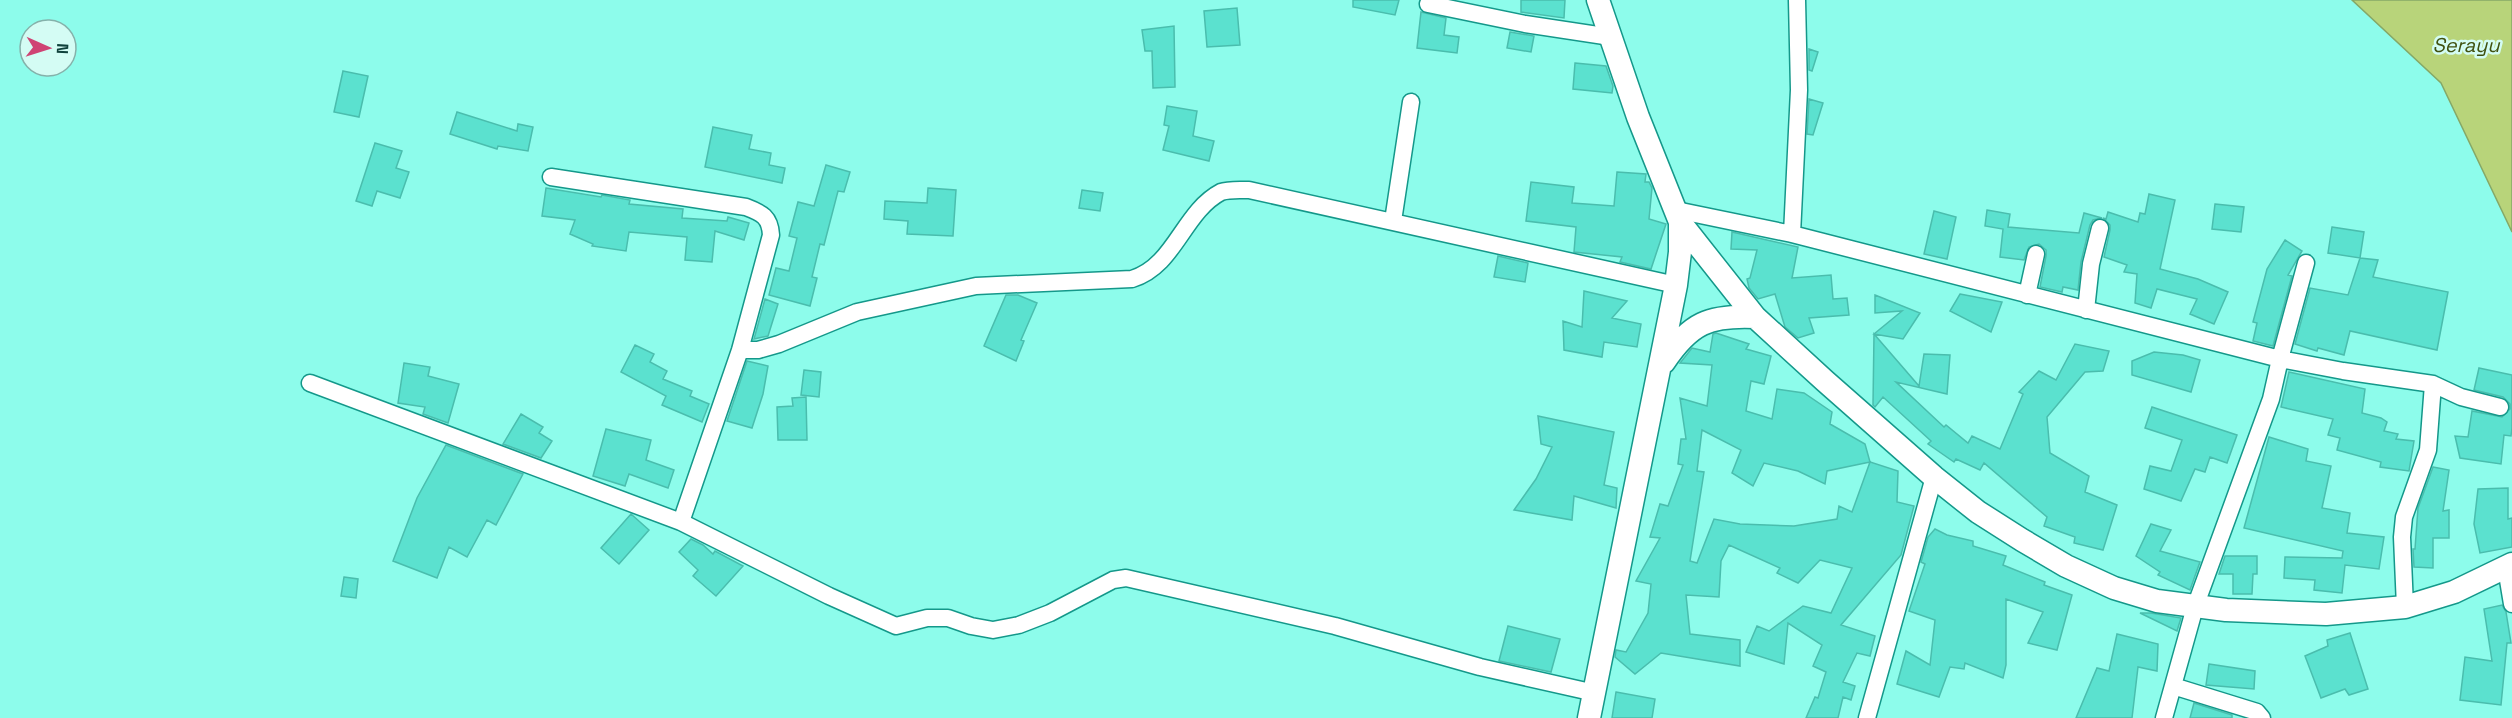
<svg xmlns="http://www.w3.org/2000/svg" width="2512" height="718" font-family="'Space Grotesk',sans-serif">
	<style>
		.water { fill: #b8d47a; stroke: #85a867; stroke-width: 1.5 }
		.building { fill: #5be1cf; stroke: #4abdad; stroke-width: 1.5; fill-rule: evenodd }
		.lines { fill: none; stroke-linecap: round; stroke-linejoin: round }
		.minor-casing { stroke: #14988a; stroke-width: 19 }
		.secondary-casing { stroke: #14988a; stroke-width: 25 }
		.minor { stroke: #fff; stroke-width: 16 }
		.secondary { stroke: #fff; stroke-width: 22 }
		.labels { text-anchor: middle; stroke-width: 5; stroke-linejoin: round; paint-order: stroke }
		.water-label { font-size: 20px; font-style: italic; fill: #40510f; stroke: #d4fcf4 }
	</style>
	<rect width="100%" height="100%" fill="#8dfceb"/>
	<!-- water -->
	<path class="water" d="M 2352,0 L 2512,0 L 2512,232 L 2441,83 Z"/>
	<!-- building -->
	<path class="building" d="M 1353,0 L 1399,0 L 1395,15 L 1353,7 Z
		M 1521,0 L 1565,0 L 1564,18 L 1521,12 Z
		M 1237,8 L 1240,45 L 1207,47 L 1204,11 Z
		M 1421,12 L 1446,18 L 1444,35 L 1459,37 L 1457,53 L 1417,48 Z
		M 1174,26 L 1175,87 L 1153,88 L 1152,51 L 1145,51 L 1142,30 Z
		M 1510,32 L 1534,36 L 1531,52 L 1507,48 Z
		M 1809,49 L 1818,52 L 1812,71 L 1809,70 Z
		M 1575,63 L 1606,66 L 1613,86 L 1612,93 L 1573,89 Z
		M 343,71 L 368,76 L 359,117 L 334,112 Z
		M 1809,99 L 1823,103 L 1813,135 L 1807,134 Z
		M 1167,106 L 1197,111 L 1193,136 L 1214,141 L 1209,161 L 1163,150 L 1169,126 L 1164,125 Z
		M 457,112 L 517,131 L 518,124 L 533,127 L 528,151 L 498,146 L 497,149 L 450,134 Z
		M 713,127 L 752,135 L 749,149 L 771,153 L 769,165 L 785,168 L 782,183 L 705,167 Z
		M 375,143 L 402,151 L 396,168 L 409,172 L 400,198 L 377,191 L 372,206 L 356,201 Z
		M 826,165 L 850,172 L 844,192 L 838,191 L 824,245 L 820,244 L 812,277 L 817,278 L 810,306 L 769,295 L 776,268 L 789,271 L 797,238 L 789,236 L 798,202 L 814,206 Z
		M 1617,172 L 1646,174 L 1645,182 L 1649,182 L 1652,188 L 1649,219 L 1666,224 L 1651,269 L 1620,262 L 1622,257 L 1574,252 L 1576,227 L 1526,221 L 1531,182 L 1574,187 L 1572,203 L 1614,206 Z
		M 546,188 L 601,197 L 602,195 L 630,200 L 629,204 L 683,209 L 682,218 L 727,221 L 728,217 L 749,223 L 744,240 L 715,231 L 712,262 L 685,260 L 687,237 L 629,232 L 626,251 L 592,246 L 593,244 L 570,234 L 575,220 L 542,216 Z
		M 928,188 L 956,190 L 953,236 L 907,234 L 908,221 L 884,219 L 885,201 L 927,203 Z
		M 1082,190 L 1103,193 L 1100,211 L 1079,208 Z
		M 2149,194 L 2175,200 L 2160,269 L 2198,279 L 2228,292 L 2214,324 L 2190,314 L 2197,299 L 2157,289 L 2151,308 L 2135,303 L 2137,274 L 2124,272 L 2127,265 L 2104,257 L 2110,230 L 2110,225 L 2103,218 L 2106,219 L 2108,212 L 2138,222 L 2140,213 L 2145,214 Z
		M 2215,204 L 2244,207 L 2241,232 L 2212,229 Z
		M 1987,210 L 2010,214 L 2008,227 L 2079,233 L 2084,213 L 2102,218 L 2093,220 L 2090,225 L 2081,262 L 2078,290 L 2063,287 L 2062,292 L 2040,287 L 2046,256 L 2046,250 L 2039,244 L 2029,247 L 2024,260 L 2000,257 L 2003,229 L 1985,226 Z
		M 1934,211 L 1956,217 L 1947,259 L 1924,254 Z
		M 2332,227 L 2364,232 L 2360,258 L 2328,253 Z
		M 1732,232 L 1798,247 L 1792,278 L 1831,275 L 1833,299 L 1847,298 L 1849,315 L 1809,318 L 1814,333 L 1798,338 L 1785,327 L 1775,294 L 1758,299 L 1749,288 L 1747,279 L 1750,278 L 1757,250 L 1731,249 Z
		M 2285,240 L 2302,251 L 2288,275 L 2292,276 L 2273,346 L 2253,341 L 2257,323 L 2253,322 L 2267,269 Z
		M 1498,256 L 1528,263 L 1525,282 L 1494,277 Z
		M 2360,258 L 2378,260 L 2373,277 L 2448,292 L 2437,350 L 2350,331 L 2344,355 L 2318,348 L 2317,351 L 2295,344 L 2310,288 L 2348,295 Z
		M 1584,291 L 1627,301 L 1612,318 L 1641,324 L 1637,347 L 1604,342 L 1602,357 L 1564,350 L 1563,321 L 1582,327 Z
		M 1960,294 L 2002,302 L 1991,332 L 1950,311 Z
		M 1006,295 L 1018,295 L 1037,303 L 1021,340 L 1024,341 L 1016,361 L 984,346 Z
		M 1875,295 L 1920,313 L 1903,339 L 1874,334 L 1902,311 L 1875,313 Z
		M 765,299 L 778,304 L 768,336 L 754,339 Z
		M 1716,333 L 1749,344 L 1746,349 L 1771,356 L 1764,384 L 1751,381 L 1746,411 L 1772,419 L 1777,389 L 1804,393 L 1832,412 L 1830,424 L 1865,444 L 1870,462 L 1898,471 L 1897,502 L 1914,506 L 1901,555 L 1841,625 L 1875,636 L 1870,656 L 1857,653 L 1843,682 L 1855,686 L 1851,700 L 1843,697 L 1838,718 L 1806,718 L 1815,697 L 1818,698 L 1826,672 L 1813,666 L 1822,645 L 1788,623 L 1784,664 L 1746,652 L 1757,626 L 1769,631 L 1803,606 L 1831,613 L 1852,568 L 1820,560 L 1798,583 L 1777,573 L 1780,568 L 1729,545 L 1721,561 L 1719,597 L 1686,595 L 1690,634 L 1740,640 L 1740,666 L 1661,653 L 1635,674 L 1615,657 L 1616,650 L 1626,652 L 1648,613 L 1651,584 L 1636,581 L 1660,538 L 1650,537 L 1660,504 L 1668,506 L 1683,465 L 1678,464 L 1681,439 L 1686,439 L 1680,398 L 1707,406 L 1712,365 L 1680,363 L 1692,348 L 1710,352 L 1713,334 ZM 1702,430 L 1741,450 L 1732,473 L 1753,486 L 1764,463 L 1798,471 L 1825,484 L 1827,471 L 1870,462 L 1852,512 L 1839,506 L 1837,519 L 1794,526 L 1740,524 L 1714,519 L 1697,563 L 1690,561 L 1704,472 L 1697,471 Z
		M 1874,334 L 1919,386 L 1924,354 L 1950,355 L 1947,394 L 1896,382 L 1944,427 L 1946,425 L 1968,443 L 1972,436 L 2000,449 L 2023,394 L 2019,392 L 2039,371 L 2056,380 L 2075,344 L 2109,351 L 2103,371 L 2085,372 L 2047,417 L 2050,453 L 2089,476 L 2085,492 L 2117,505 L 2103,550 L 2074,543 L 2075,537 L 2044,526 L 2047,517 L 1984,463 L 1980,470 L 1956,459 L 1954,462 L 1928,444 L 1931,441 L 1883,397 L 1875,407 L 1873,405 Z
		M 635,345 L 654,354 L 650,362 L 667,371 L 663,379 L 692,391 L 690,396 L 709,404 L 702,422 L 662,405 L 666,396 L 621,372 Z
		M 2154,352 L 2183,355 L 2200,360 L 2191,392 L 2132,375 L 2132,361 Z
		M 747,361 L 768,366 L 763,394 L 752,428 L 727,421 Z
		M 404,363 L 430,367 L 428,376 L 459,384 L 448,423 L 423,414 L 425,407 L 398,403 Z
		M 2479,368 L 2512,375 L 2512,428 L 2511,436 L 2504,435 L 2501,464 L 2460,458 L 2455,436 L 2468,437 L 2472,411 L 2502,417 L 2510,409 L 2510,404 L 2503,397 L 2474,390 Z
		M 804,370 L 821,372 L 819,397 L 801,395 Z
		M 2289,372 L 2365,389 L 2362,413 L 2381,418 L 2387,422 L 2384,431 L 2398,434 L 2396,439 L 2414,441 L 2409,471 L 2380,467 L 2381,462 L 2337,450 L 2340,438 L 2328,435 L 2333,419 L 2281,407 Z
		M 806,397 L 807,440 L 778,440 L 777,407 L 793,406 L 792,398 Z
		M 2152,407 L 2237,435 L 2227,463 L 2210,457 L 2205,472 L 2195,469 L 2181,501 L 2144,489 L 2150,466 L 2171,471 L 2182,440 L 2145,428 Z
		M 521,414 L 543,427 L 539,433 L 552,441 L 541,458 L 503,444 Z
		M 1538,416 L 1614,432 L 1604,485 L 1617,488 L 1616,508 L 1574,496 L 1572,520 L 1514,510 L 1536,479 L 1552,447 L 1541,444 Z
		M 606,429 L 651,440 L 646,460 L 674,470 L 668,488 L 629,474 L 625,486 L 593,476 Z
		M 2269,437 L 2308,449 L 2306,461 L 2331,466 L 2322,508 L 2350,513 L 2347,533 L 2384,537 L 2379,569 L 2345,565 L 2342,593 L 2314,590 L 2315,580 L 2284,578 L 2285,557 L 2342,558 L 2343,551 L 2244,528 Z
		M 446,445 L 523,474 L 496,525 L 487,520 L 467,557 L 449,547 L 437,578 L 393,561 L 417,498 Z
		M 2433,467 L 2449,470 L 2443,511 L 2449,510 L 2449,538 L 2433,538 L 2433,568 L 2414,567 L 2413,549 L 2415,549 L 2418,508 Z
		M 2508,488 L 2508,519 L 2512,518 L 2512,547 L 2480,553 L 2474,524 L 2478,489 Z
		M 631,514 L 649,530 L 619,564 L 601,548 Z
		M 2151,524 L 2171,530 L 2160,551 L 2200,562 L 2190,590 L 2158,575 L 2160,572 L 2136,556 Z
		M 1935,529 L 1947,535 L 1973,541 L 1973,546 L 2006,556 L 2003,565 L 2045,582 L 2044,585 L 2072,595 L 2057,650 L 2028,643 L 2043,612 L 2006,599 L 2006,665 L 2003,678 L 1965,663 L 1964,669 L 1950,667 L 1939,697 L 1897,684 L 1906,651 L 1930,665 L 1935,620 L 1909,611 L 1925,564 L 1921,562 L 1928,537 Z
		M 691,539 L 703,545 L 713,554 L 715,551 L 743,566 L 716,596 L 693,576 L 698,570 L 679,552 Z
		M 2225,556 L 2257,556 L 2257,574 L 2253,574 L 2252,594 L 2233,594 L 2233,574 L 2219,574 Z
		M 344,577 L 358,579 L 356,598 L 341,596 Z
		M 2502,605 L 2506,612 L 2511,643 L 2507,643 L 2501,705 L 2460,700 L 2465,657 L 2492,661 L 2484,609 Z
		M 2140,613 L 2151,613 L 2181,618 L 2177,631 Z
		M 1508,626 L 1560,639 L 1551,672 L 1499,661 Z
		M 2350,633 L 2368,689 L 2349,695 L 2345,689 L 2321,698 L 2305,656 L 2328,646 L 2327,640 Z
		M 2117,634 L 2158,644 L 2157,671 L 2138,667 L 2132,718 L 2076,718 L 2097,668 L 2109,671 Z
		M 2209,664 L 2255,671 L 2254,689 L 2206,685 Z
		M 1616,692 L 1655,699 L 1652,718 L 1612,718 Z
		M 2194,703 L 2232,715 L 2232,718 L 2190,718 Z"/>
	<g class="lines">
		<defs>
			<path id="minor" d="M 1428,4 L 1525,24 L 1611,37
				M 551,177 L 746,207 C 762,213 770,217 771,235 L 740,350 L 681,522
				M 1676,210 L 1792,234 L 2280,359 L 2271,399 L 2195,607 L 2164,718
				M 1393,221 L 1411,102
				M 1792,234 L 1799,90 L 1797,0
				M 2306,263 L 2280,359 L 2343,371 L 2433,384 L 2461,397 L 2500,407
				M 2027,295 L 2036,254
				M 2086,310 L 2091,264 L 2100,228
				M 740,350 L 758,350 L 779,344 L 857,312 L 976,286 L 1132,279 C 1175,266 1183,212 1221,192 C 1229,189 1241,190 1249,190 L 1676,285
				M 310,383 L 681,522 L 829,596 L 896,626 L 927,618 L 948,618 L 971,626 L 993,630 L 1019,625 L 1050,613 L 1113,580 L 1126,578 L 1335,626 L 1480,667 L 1595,693
				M 2512,565 L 2506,568 L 2512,604
				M 2405,607 L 2402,537 L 2404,517 L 2428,450 L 2433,384
				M 2173,686 L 2257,712 L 2262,718
				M 1867,718 L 1934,477"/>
			<path id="secondary" d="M 1598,0 L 1638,117 L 1680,222 L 1702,250 L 1755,317 L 1825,381 L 1934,477 L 1978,512 L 2022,540 L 2066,566 L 2114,588 L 2157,601 L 2226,610 L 2326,614 L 2405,607 L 2454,592 L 2512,564
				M 1664,362 C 1690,323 1709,315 1755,317
				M 1589,718 L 1676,285 L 1680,252 L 1680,222"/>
		</defs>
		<!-- minor casing -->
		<use href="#minor" class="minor-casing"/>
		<!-- secondary casing -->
		<use href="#secondary" class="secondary-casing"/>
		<!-- minor -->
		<use href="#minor" class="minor"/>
		<!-- secondary -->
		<use href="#secondary" class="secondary"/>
	</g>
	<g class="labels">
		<!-- water labels -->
		<g class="water-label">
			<text x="2466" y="52">Serayu</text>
		</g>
	</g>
	<!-- north arrow -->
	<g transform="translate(48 48) rotate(93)"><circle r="28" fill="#d4fcf4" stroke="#85b1aa" stroke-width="1.5"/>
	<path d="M0-4.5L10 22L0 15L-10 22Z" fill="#cf4374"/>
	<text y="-9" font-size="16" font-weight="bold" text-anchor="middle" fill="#0f413b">N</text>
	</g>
</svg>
